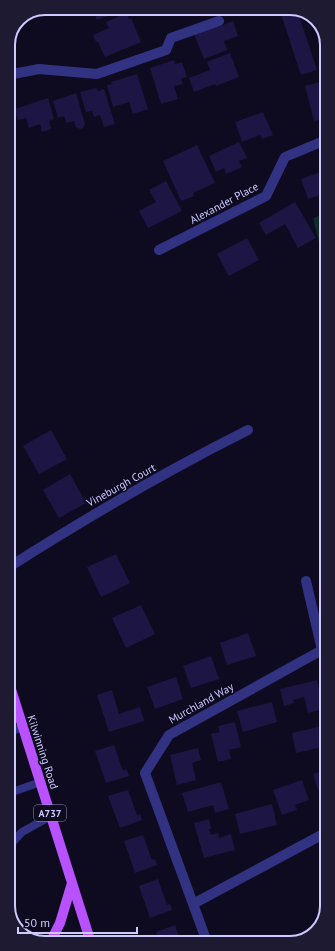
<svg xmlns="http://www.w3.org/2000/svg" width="335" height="951" font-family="'PT Sans',sans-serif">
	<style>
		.green { fill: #0d2b28 }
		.building { fill: #1d1543 }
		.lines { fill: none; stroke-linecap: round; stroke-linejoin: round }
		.service { stroke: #323283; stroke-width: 8 }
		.minor { stroke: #323283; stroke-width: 10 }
		.primary { stroke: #b851ff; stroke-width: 10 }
		.labels { text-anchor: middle; stroke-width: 3.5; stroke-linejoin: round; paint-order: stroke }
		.shield { fill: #0e0b20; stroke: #9491bc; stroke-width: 1 }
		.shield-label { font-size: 10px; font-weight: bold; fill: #cecaff }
		.street-label { font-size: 11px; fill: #cecaff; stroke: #0e0b20 }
		.rim { fill: none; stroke: #cecaff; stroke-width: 2 }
	</style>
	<rect width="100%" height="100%" fill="#0e0b20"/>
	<!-- green -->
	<path class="green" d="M 326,213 L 326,271 L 313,218 Z"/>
	<!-- building -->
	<path class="building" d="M 92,8 L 119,8 L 120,11 L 97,20 Z
		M 162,8 L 175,8 L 163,12 Z
		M 279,8 L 292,8 L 297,10 L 317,70 L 301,75 Z
		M 127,13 L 129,19 L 131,18 L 141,42 L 105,57 L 98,42 L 96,42 L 93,35 L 109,28 L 106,22 Z
		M 233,21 L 238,36 L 224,41 L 227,50 L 204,59 L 194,34 L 217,25 L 218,27 Z
		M 230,53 L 239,77 L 216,86 L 215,84 L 194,92 L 189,78 L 210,70 L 207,62 Z
		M 174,60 L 175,64 L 182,62 L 187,77 L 181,79 L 183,84 L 174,86 L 178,99 L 161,104 L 150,68 Z
		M 137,74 L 148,109 L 133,114 L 129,102 L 113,107 L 107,85 L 112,84 L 111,82 Z
		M 320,82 L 326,104 L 326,118 L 314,121 L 305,86 Z
		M 96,88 L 98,91 L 104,89 L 115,124 L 104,127 L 100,115 L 94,117 L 92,111 L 86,112 L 80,92 Z
		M 76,93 L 85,124 L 83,128 L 80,129 L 76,127 L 74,121 L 66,123 L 64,116 L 58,118 L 53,101 Z
		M 48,98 L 54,119 L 49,121 L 51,129 L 42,132 L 40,124 L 29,128 L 26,118 L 18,120 L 15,109 Z
		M 263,112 L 273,135 L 262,139 L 260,135 L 242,142 L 235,122 Z
		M 239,142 L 247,158 L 239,161 L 242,167 L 226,174 L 224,168 L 216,172 L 209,156 Z
		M 197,145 L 215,183 L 193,193 L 194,196 L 181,201 L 163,161 Z
		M 323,171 L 326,178 L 326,193 L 308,199 L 301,179 Z
		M 166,181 L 182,211 L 148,228 L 139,211 L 156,202 L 149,190 Z
		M 295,202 L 316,238 L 298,248 L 285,224 L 266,235 L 259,223 Z
		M 247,238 L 259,260 L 229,276 L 217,254 Z
		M 51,430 L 67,459 L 39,474 L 23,446 Z
		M 70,474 L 86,503 L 59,518 L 43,490 Z
		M 116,554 L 130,583 L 101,597 L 87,567 Z
		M 141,605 L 155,634 L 126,648 L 112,618 Z
		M 248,633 L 256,656 L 227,665 L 220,643 Z
		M 211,656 L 219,679 L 191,688 L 183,666 Z
		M 176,677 L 183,699 L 155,709 L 147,687 Z
		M 317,680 L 324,709 L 308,713 L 304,697 L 293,700 L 294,703 L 284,706 L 280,689 Z
		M 112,690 L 119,714 L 140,707 L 144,721 L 109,732 L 97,695 Z
		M 272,702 L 277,722 L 243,732 L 237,711 Z
		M 235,722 L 241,747 L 229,750 L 231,759 L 218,762 L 211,734 L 220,732 L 218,726 Z
		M 327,725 L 327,746 L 296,753 L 292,733 Z
		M 114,745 L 123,771 L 126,769 L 129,776 L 106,783 L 95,751 Z
		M 198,748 L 201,760 L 192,763 L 196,780 L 177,785 L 170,755 Z
		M 327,750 L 327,759 L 321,760 L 319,752 Z
		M 327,770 L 327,787 L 318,790 L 313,774 Z
		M 302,780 L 309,800 L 295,805 L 297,810 L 282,815 L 273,790 Z
		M 221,782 L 229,809 L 215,813 L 213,805 L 188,812 L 182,793 Z
		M 128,790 L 137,815 L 140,814 L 142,820 L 120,828 L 108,796 Z
		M 272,804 L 277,825 L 240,834 L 235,814 Z
		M 209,819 L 211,829 L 209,829 L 211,835 L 218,833 L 219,838 L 231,834 L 235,850 L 204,858 L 194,823 Z
		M 143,835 L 152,860 L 155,859 L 157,865 L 135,873 L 124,841 Z
		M 158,879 L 167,905 L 170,904 L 172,910 L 150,918 L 139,886 Z
		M 175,925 L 181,942 L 160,942 L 156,932 Z"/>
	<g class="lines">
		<!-- service -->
		<path class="service" d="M 8,161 L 12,173
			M 9,732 L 23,727
			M 9,793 L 41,782
			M 9,846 L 22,832 L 51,816"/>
		<!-- minor -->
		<path class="minor" d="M 8,75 L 39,69 L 97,74 L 166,50 L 171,38 L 219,21
			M 159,250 L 266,196 L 285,157 L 326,140
			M 9,567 C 86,518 166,471 248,430
			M 306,581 L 322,650 L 327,663
			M 193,904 L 327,832
			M 207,942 L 145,773 L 169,735 L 322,650"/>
		<!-- primary -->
		<path class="primary" d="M 9,683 L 91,943
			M 50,943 L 60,923 L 72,883"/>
	</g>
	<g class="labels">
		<!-- shield labels -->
		<rect class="shield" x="34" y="805" width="32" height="16" rx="3"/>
		<g class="shield-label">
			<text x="50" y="817">A737</text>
		</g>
		<!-- street labels -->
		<g class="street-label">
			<text transform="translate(224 203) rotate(-28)" y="4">Alexander Place</text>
			<text transform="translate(121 485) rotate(-29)" y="4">Vineburgh Court</text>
			<text transform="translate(201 703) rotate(-29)" y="4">Murchland Way</text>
			<text transform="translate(43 752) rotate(72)" y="4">Kilwinning Road</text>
		</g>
	</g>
	<!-- crop -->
	<path d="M0 0H335V951H0ZM45 15H290A30 30 0 0 1 320 45V906A30 30 0 0 1 290 936H45A30 30 0 0 1 15 906V45A30 30 0 0 1 45 15Z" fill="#1d1a32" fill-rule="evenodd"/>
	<path class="rim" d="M45 15H290A30 30 0 0 1 320 45V906A30 30 0 0 1 290 936H45A30 30 0 0 1 15 906V45A30 30 0 0 1 45 15Z"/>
	<!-- scale -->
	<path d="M18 927v6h119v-6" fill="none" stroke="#cecaff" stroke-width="2"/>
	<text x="24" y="927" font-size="12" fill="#cecaff" stroke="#0e0b20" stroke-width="3" paint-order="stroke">50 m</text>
</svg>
